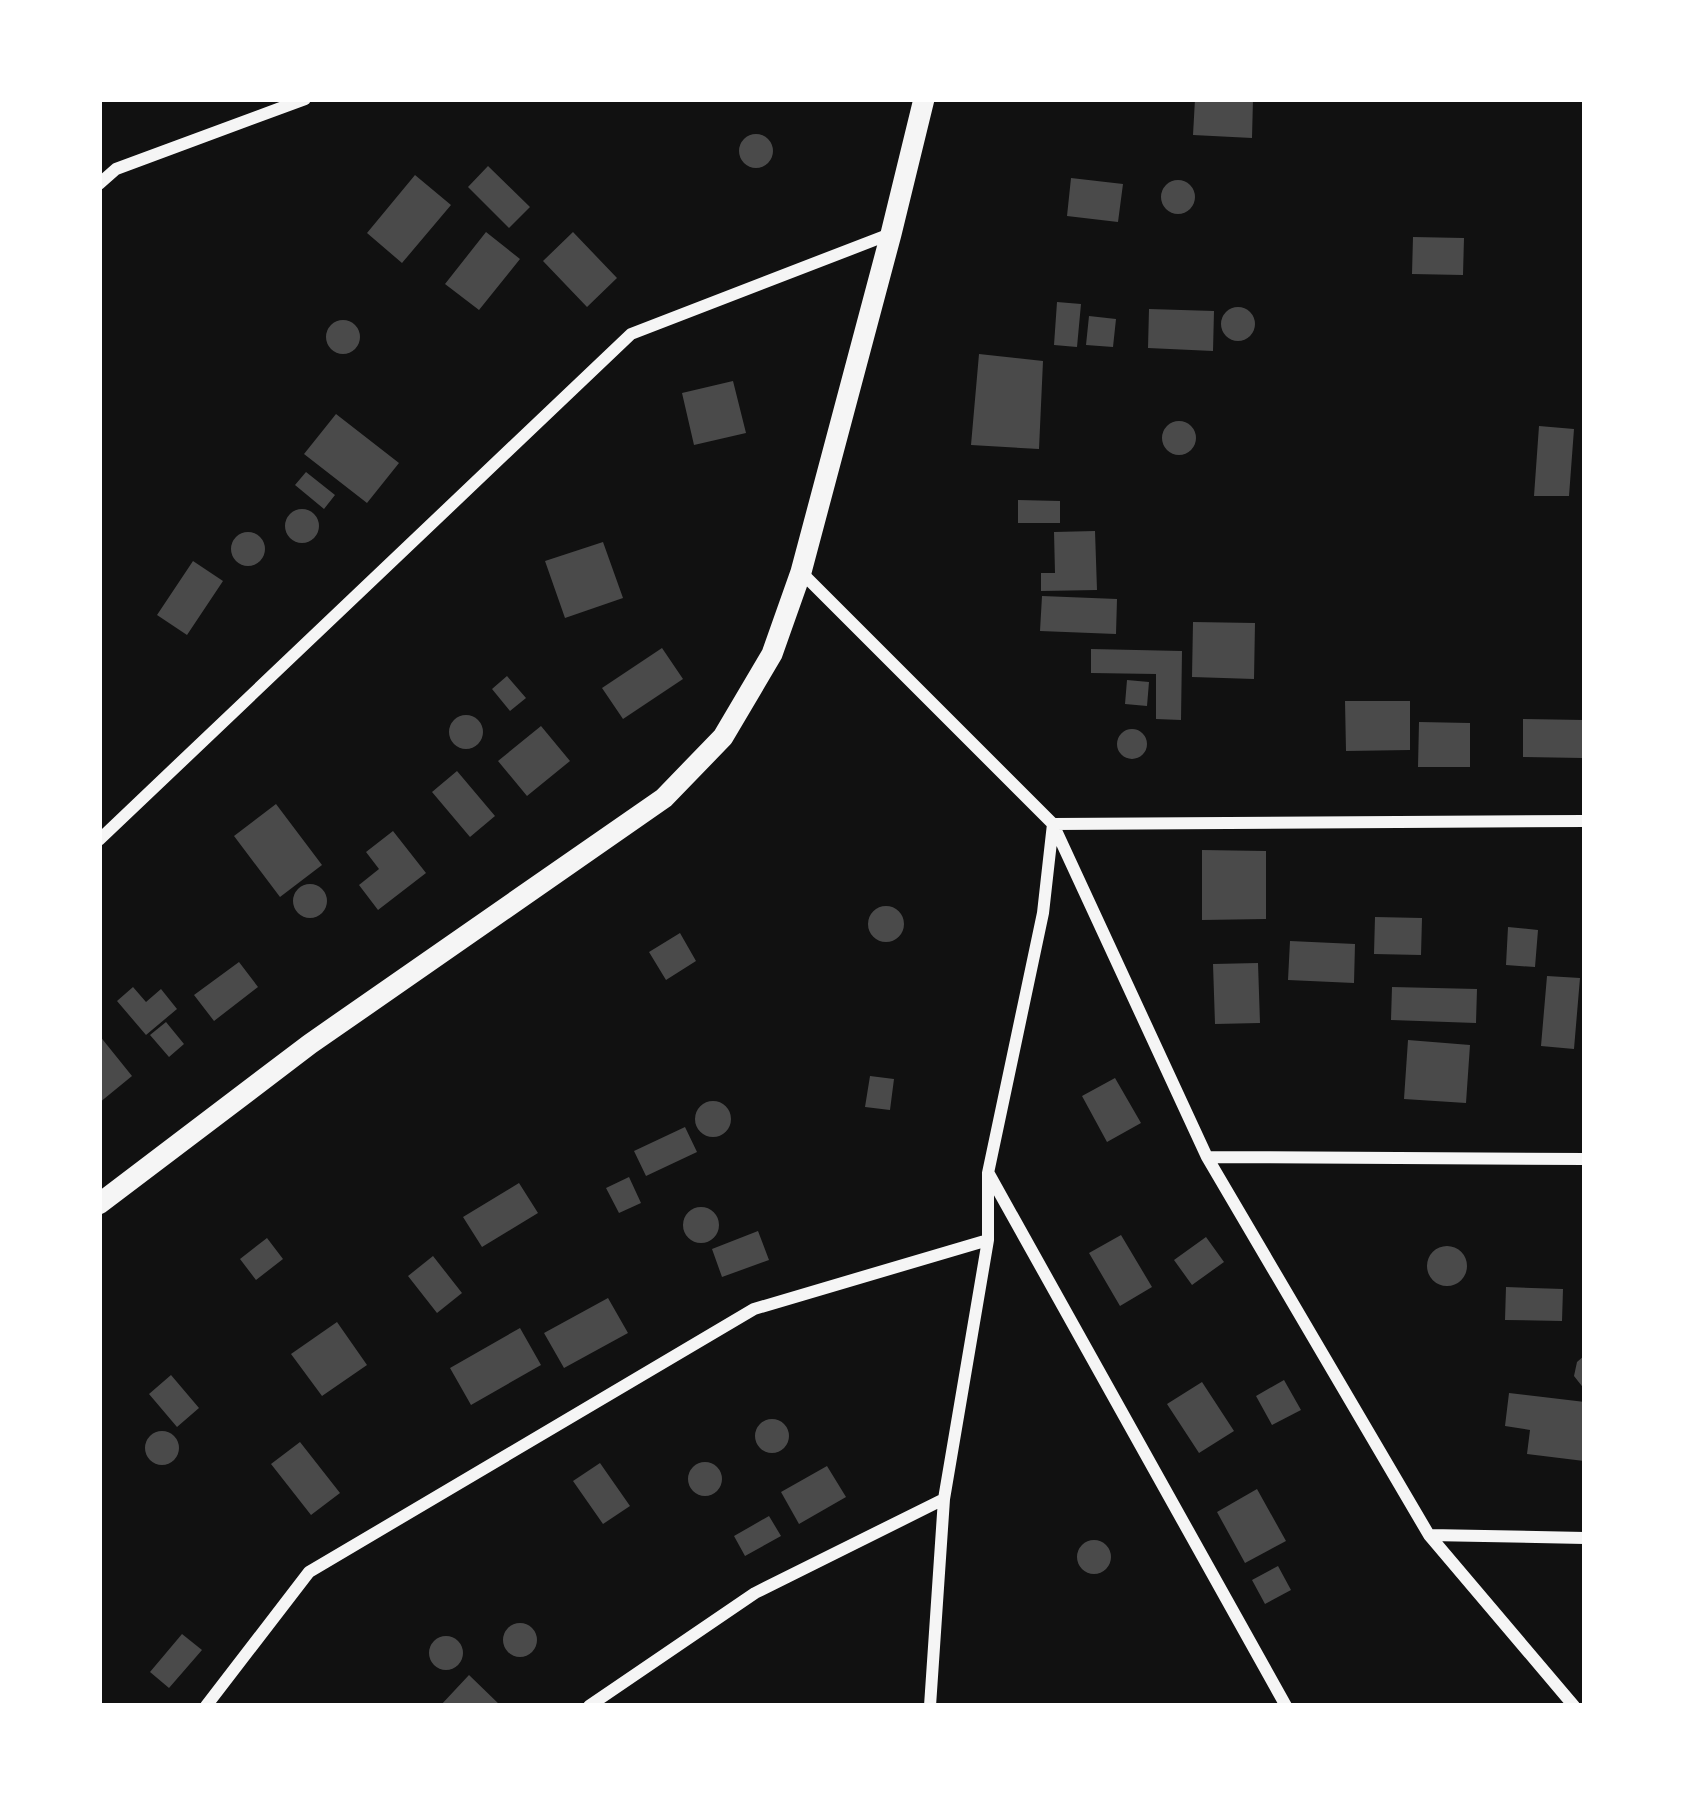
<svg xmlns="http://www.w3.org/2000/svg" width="1684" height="1805" font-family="Inter,sans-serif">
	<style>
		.building { fill: #4a4a4a }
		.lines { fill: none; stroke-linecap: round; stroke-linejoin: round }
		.minor { stroke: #f5f5f5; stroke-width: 12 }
		.tertiary { stroke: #f5f5f5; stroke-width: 21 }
	</style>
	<rect width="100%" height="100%" fill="#111"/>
	<!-- building -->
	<path class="building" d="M 1195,99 L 1253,99 L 1252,138 L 1193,135 Z
		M739 151a17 17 0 1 1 34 0a17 17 0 1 1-34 0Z
		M 488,166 L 530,207 L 509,228 L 468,187 Z
		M 415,175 L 451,205 L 402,263 L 367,233 Z
		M 1071,178 L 1123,184 L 1118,222 L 1067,216 Z
		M1161 197a17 17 0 1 1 34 0a17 17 0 1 1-34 0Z
		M 486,232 L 520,259 L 479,310 L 445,284 Z
		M 573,232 L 617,278 L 587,307 L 543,261 Z
		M 1413,237 L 1464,238 L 1463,275 L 1412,274 Z
		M 1057,302 L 1081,304 L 1077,347 L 1054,345 Z
		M1221 324a17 17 0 1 1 34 0a17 17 0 1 1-34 0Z
		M 1149,309 L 1214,311 L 1213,351 L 1148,348 Z
		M 1089,316 L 1116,319 L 1113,347 L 1086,345 Z
		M326 337a17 17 0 1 1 34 0a17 17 0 1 1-34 0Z
		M 979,354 L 1043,361 L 1039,449 L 971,445 Z
		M 733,381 L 746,433 L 694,445 L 682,393 Z
		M 336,414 L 399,463 L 367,503 L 304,454 Z
		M1162 438a17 17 0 1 1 34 0a17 17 0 1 1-34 0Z
		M 1539,426 L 1574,429 L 1569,496 L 1534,496 Z
		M 306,472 L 335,495 L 324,509 L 295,485 Z
		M 1018,500 L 1060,501 L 1060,523 L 1018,523 Z
		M285 526a17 17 0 1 1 34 0a17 17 0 1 1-34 0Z
		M 1095,531 L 1097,590 L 1041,591 L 1041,573 L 1055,573 L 1054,532 Z
		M231 549a17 17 0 1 1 34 0a17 17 0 1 1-34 0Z
		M 603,542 L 623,598 L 565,618 L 545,561 Z
		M 193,561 L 223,581 L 187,635 L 157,615 Z
		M 1042,596 L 1117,599 L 1116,634 L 1040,631 Z
		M 1193,622 L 1255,623 L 1254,679 L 1192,677 Z
		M 662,648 L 683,679 L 623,719 L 602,688 Z
		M 1091,649 L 1182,651 L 1181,720 L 1156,719 L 1156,674 L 1091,673 Z
		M 507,676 L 526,698 L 510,711 L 492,689 Z
		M 1127,680 L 1149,682 L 1147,706 L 1125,704 Z
		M 1345,701 L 1410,701 L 1410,750 L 1346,751 Z
		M449 732a17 17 0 1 1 34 0a17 17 0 1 1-34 0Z
		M 1523,719 L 1584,720 L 1583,758 L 1523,757 Z
		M 1419,722 L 1470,723 L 1470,767 L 1418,767 Z
		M 541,726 L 570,761 L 527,796 L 498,761 Z
		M1117 744a15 15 0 1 1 30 0a15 15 0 1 1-30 0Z
		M 457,771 L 495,816 L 470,837 L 432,792 Z
		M 276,804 L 322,865 L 280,897 L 234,836 Z
		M 393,831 L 426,873 L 378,910 L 359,885 L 379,869 L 366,852 Z
		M 1202,850 L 1266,851 L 1266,919 L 1202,920 Z
		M293 901a17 17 0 1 1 34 0a17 17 0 1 1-34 0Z
		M868 924a18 18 0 1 1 36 0a18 18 0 1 1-36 0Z
		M 1375,917 L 1422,918 L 1421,955 L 1374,954 Z
		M 1508,927 L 1538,930 L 1535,967 L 1506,965 Z
		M 680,933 L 696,961 L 666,980 L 649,952 Z
		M 1290,941 L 1355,944 L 1354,983 L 1288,980 Z
		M 239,962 L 258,987 L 214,1021 L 194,995 Z
		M 1258,963 L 1260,1023 L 1215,1024 L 1213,964 Z
		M 1547,976 L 1580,978 L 1574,1049 L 1541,1046 Z
		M 133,987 L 146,1002 L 161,989 L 177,1009 L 146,1035 L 117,1001 Z
		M 1392,987 L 1477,989 L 1476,1023 L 1391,1020 Z
		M 166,1022 L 184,1044 L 169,1057 L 150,1035 Z
		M 99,1035 L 132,1076 L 99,1103 Z
		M 1408,1040 L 1470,1045 L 1466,1103 L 1404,1099 Z
		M 870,1076 L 894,1079 L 890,1110 L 865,1107 Z
		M 1115,1078 L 1141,1123 L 1107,1142 L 1082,1096 Z
		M695 1119a18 18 0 1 1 36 0a18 18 0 1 1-36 0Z
		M 685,1127 L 697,1152 L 646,1176 L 634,1151 Z
		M 629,1177 L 641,1203 L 619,1213 L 606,1188 Z
		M 519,1183 L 538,1213 L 482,1247 L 463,1217 Z
		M683 1225a18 18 0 1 1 36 0a18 18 0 1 1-36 0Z
		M 758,1231 L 769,1260 L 722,1277 L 712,1249 Z
		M 1121,1235 L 1152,1287 L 1120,1306 L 1089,1253 Z
		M 1206,1237 L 1224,1262 L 1192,1285 L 1174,1260 Z
		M 267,1238 L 283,1259 L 256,1280 L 240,1259 Z
		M1427 1266a20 20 0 1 1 40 0a20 20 0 1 1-40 0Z
		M 433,1256 L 462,1293 L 437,1313 L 408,1276 Z
		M 1506,1287 L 1563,1289 L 1562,1321 L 1505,1320 Z
		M 608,1298 L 628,1333 L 564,1368 L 544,1333 Z
		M 337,1322 L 367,1365 L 322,1396 L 291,1354 Z
		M 520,1328 L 541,1365 L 471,1405 L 450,1368 Z
		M 1585,1355 L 1585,1390 L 1574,1376 L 1577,1362 Z
		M 171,1375 L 199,1408 L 177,1427 L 149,1394 Z
		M 1284,1380 L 1301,1410 L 1272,1425 L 1256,1396 Z
		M 1202,1382 L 1234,1431 L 1199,1453 L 1167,1404 Z
		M 1509,1393 L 1585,1402 L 1584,1461 L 1527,1454 L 1530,1430 L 1505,1426 Z
		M755 1436a17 17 0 1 1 34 0a17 17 0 1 1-34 0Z
		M145 1448a17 17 0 1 1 34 0a17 17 0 1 1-34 0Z
		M 300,1442 L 340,1493 L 311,1515 L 271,1464 Z
		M688 1479a17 17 0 1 1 34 0a17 17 0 1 1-34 0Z
		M 600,1463 L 630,1506 L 603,1524 L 573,1481 Z
		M 827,1466 L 846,1497 L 799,1524 L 781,1492 Z
		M 1257,1489 L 1286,1541 L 1245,1563 L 1217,1512 Z
		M 769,1516 L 781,1536 L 745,1556 L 734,1536 Z
		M1077 1557a17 17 0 1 1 34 0a17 17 0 1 1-34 0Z
		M 1278,1566 L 1291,1590 L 1265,1604 L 1252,1580 Z
		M503 1640a17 17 0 1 1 34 0a17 17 0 1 1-34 0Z
		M 182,1634 L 202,1650 L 169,1688 L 150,1672 Z
		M429 1653a17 17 0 1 1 34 0a17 17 0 1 1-34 0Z
		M 469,1675 L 501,1706 L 440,1706 Z"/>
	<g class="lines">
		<!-- minor -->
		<path class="minor" d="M 99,184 L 116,169 L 305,99
			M 801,572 L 1053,824 L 1043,913 L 988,1173 L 988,1240 L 944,1499 L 930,1706
			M 99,840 L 631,334 L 890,234
			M 1207,1157 L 1585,1159
			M 989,1174 L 1286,1706
			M 1429,1535 L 1585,1538
			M 206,1706 L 309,1572 L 754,1309 L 988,1240
			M 589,1706 L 755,1593 L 944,1499
			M 1574,1706 L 1429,1535 L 1207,1157 L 1053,824 L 1585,821"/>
		<!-- tertiary -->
		<path class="tertiary" d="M 99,1204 L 310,1044 L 664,798 L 723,737 L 772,654 L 801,572 L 891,234 L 924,99"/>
	</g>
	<!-- border -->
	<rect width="1684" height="1805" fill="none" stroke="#ffffff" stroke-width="204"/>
</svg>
